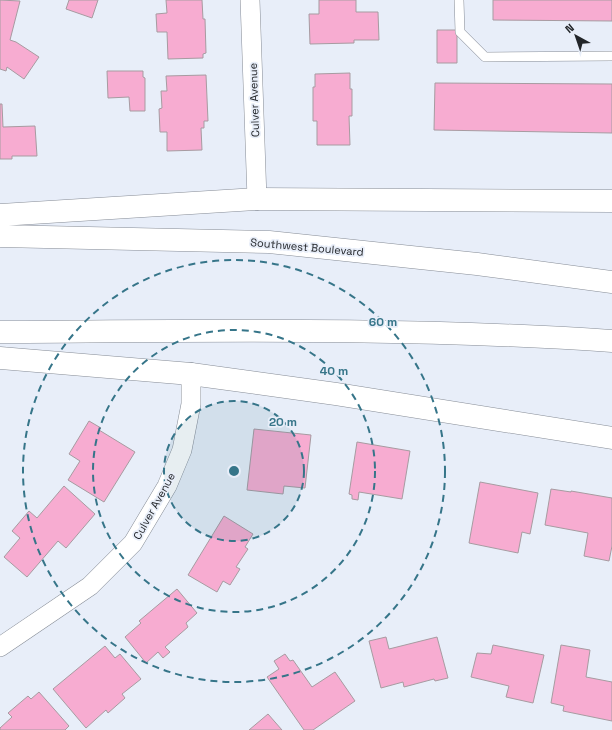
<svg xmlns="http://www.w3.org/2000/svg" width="612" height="730" font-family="'Space Grotesk',sans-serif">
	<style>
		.building { fill: #f7acd1; stroke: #a79ba1 }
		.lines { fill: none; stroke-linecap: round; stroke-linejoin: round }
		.lane-casing { stroke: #868c96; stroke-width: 10 }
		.street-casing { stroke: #868c96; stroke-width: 20 }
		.secondary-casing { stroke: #868c96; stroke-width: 23 }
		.highway-casing { stroke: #868c96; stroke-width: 23 }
		.lane { stroke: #fff; stroke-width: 9 }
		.street { stroke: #fff; stroke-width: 19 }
		.secondary { stroke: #fff; stroke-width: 22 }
		.highway { stroke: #fff; stroke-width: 22 }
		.ring { fill: none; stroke: #367589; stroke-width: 2; stroke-dasharray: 7 5 }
		.labels { text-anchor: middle; stroke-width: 3.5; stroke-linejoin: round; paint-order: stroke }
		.street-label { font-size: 11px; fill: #222529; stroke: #e8eef9 }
		.centre { fill: #367589; stroke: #e8eef9; stroke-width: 2 }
		.ring-label { font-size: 12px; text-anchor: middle; font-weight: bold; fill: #367589; stroke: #e8eef9; stroke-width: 3.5; stroke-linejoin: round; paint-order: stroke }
	</style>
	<rect width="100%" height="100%" fill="#e8eef9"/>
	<!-- building -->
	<path class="building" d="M 0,0 L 20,1 L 10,40 L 16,42 L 39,57 L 24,79 L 7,67 L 6,71 L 0,69 Z
		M 69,0 L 98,0 L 92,18 L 66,9 Z
		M 166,0 L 202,0 L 203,19 L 205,19 L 206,53 L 203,54 L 203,58 L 168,59 L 167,32 L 157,32 L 156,14 L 167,13 Z
		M 319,0 L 356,0 L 356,12 L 378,12 L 379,40 L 354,40 L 354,43 L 310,44 L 309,14 L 319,14 Z
		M 493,0 L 612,0 L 612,21 L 493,20 Z
		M 437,30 L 457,30 L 457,63 L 437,63 Z
		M 107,71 L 143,71 L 143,77 L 145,78 L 145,111 L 130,111 L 129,97 L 108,98 Z
		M 350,73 L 350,89 L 352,89 L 352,116 L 349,116 L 350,145 L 317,145 L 317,121 L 313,121 L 313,87 L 315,87 L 315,74 Z
		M 206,75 L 208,121 L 204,121 L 204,128 L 201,128 L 202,150 L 167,151 L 167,132 L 160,132 L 159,109 L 162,108 L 161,91 L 167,91 L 166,76 Z
		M 435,83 L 612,84 L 612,133 L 434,130 Z
		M 0,104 L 2,104 L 3,127 L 35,126 L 37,156 L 12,156 L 12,159 L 0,159 Z
		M 89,421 L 101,428 L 99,430 L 135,452 L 104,502 L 68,480 L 80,461 L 69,454 Z
		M 254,429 L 311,435 L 305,488 L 284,486 L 283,494 L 247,490 Z
		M 357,442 L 410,451 L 402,499 L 359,492 L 358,500 L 352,499 L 352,495 L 349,494 Z
		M 480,482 L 538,493 L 530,534 L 522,532 L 518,553 L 469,543 Z
		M 64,486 L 95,514 L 66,548 L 58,541 L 27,577 L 4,557 L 20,538 L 12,531 L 29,511 L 37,518 Z
		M 551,489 L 571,492 L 571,491 L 612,498 L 612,546 L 609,561 L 584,556 L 588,533 L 545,525 Z
		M 224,516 L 253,534 L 245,547 L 248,549 L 236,567 L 240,569 L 230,585 L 223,581 L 217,592 L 188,575 Z
		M 177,589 L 197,613 L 186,623 L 188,627 L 165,647 L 170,652 L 163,658 L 158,652 L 146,663 L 125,637 L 141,623 L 139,621 Z
		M 386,637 L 389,649 L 437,637 L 448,678 L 435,681 L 434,679 L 404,687 L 403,682 L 381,688 L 369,641 Z
		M 493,645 L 544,655 L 533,703 L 506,697 L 509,686 L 471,677 L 477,653 L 491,654 Z
		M 561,645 L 590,650 L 586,677 L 612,682 L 612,721 L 563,711 L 564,706 L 551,703 Z
		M 105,646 L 115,658 L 120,654 L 141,679 L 122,694 L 125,698 L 108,713 L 106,710 L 86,728 L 53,689 Z
		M 285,654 L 290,661 L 293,660 L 312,687 L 335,672 L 355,701 L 313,730 L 304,730 L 267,677 L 279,669 L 274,661 Z
		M 39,692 L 69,726 L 65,730 L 0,730 L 0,728 L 12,717 L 8,713 L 28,696 L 31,699 Z
		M 268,714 L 282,730 L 249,730 Z"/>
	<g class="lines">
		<defs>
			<path id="lane" d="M 459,0 L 460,32 L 485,57 L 612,56"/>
			<path id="street" d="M 250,0 L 257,199
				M 0,647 L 90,586 L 133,543 L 167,486 L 182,450 L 191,404 L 191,374"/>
			<path id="secondary" d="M 257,199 L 612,201
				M 191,374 L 336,394 L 612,438"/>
			<path id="highway" d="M 0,215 L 257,199
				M 0,236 L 269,242 L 477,264 L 612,282
				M 0,332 C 204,331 408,327 612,341
				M 0,358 L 191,374"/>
		</defs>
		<!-- lane casing -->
		<use href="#lane" class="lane-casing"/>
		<!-- street casing -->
		<use href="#street" class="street-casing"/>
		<!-- secondary casing -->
		<use href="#secondary" class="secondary-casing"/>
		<!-- highway casing -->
		<use href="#highway" class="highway-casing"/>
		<!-- lane -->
		<use href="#lane" class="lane"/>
		<!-- street -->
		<use href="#street" class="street"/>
		<!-- secondary -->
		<use href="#secondary" class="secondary"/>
		<!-- highway -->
		<use href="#highway" class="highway"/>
	</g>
	<!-- distance rings -->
	<circle cx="234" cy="471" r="70" fill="#367589" fill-opacity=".12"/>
	<g class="ring">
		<circle cx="234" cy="471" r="70"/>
		<circle cx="234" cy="471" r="141"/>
		<circle cx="234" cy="471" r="211"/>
	</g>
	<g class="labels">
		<!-- street labels -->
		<g class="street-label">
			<text transform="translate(254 100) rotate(-92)" y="4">Culver Avenue</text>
			<text transform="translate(307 247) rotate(5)" y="4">Southwest Boulevard</text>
			<text transform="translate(154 506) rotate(-61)" y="4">Culver Avenue</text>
		</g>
	</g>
	<circle cx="234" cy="471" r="6" class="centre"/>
	<g class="ring-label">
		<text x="383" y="326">60 m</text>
		<text x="334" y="375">40 m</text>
		<text x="283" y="426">20 m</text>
	</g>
	<!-- north arrow -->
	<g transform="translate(576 36) rotate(320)" stroke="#e8eef9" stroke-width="3" paint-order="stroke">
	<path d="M0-3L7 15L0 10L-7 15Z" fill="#222529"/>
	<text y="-6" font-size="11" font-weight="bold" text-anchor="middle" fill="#222529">N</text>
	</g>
</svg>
